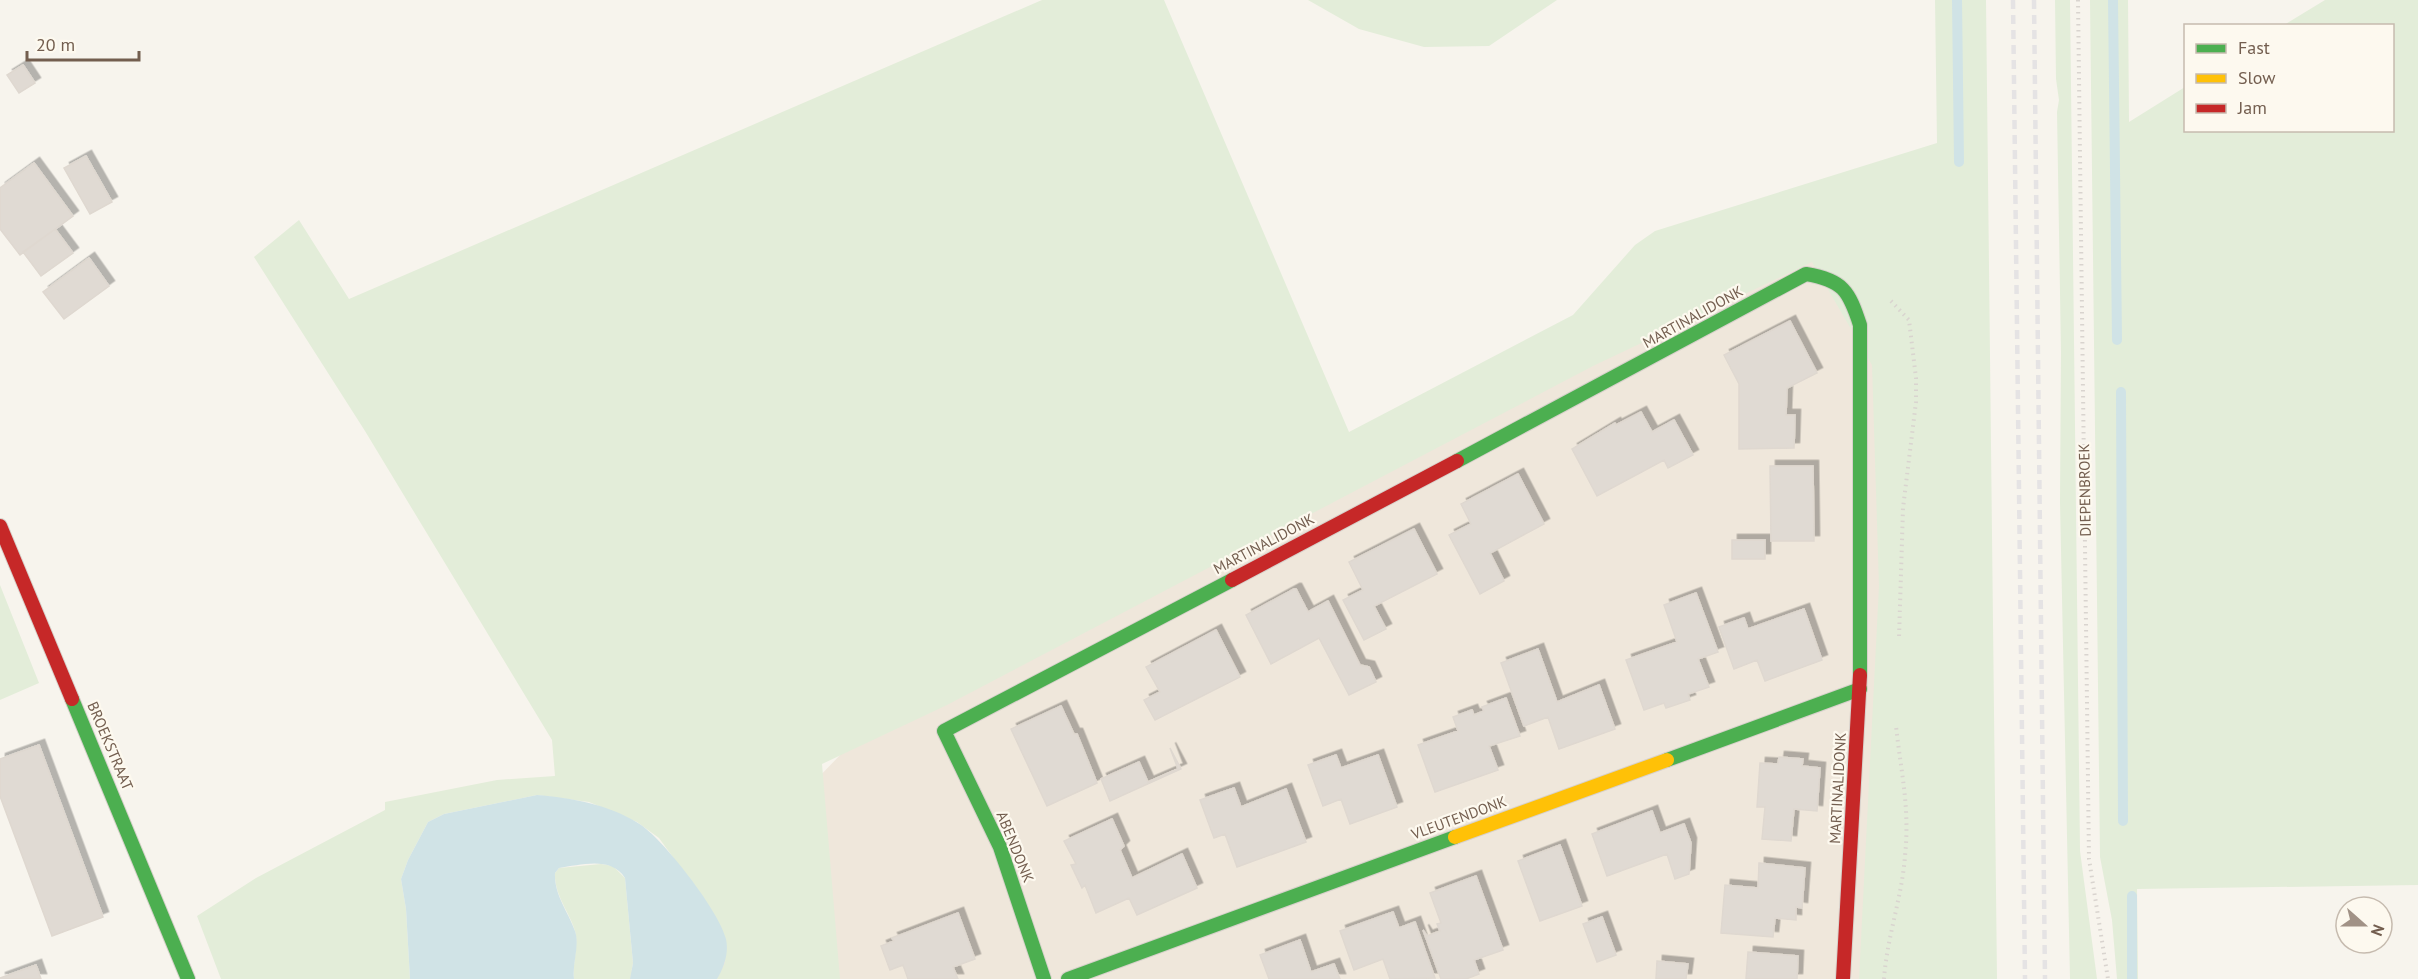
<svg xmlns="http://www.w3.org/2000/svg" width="2418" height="979" font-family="'PT Sans',sans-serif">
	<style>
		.residential { fill: #efe7db }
		.green { fill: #e3edd9 }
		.water { fill: #d0e3e6 }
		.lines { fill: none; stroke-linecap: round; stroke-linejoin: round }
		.stream { stroke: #d0e3e6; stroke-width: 10 }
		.building { fill: #e0dad3; stroke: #dfd8d0; stroke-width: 1.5; filter: url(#shadow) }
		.fast-casing { stroke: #d7d1cb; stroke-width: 16 }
		.slow-casing { stroke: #d7d1cb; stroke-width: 16 }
		.jam-casing { stroke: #d7d1cb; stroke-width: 16 }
		.path { stroke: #d9d4cf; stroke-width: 4; stroke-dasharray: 1.5 4.5; stroke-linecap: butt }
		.fast { stroke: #4caf50; stroke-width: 14 }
		.slow { stroke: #ffc107; stroke-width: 14 }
		.jam { stroke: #c62828; stroke-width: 14 }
		.rail { stroke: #e5e3e4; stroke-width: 4.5; stroke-dasharray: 9 6; stroke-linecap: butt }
		.labels { text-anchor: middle; stroke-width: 4.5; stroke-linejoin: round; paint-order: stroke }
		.street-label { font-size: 15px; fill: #735e4f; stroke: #fdf9ef }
	</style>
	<defs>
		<filter id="shadow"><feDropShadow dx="5.5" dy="-5.5" stdDeviation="0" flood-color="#0004"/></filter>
	</defs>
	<rect width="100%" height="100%" fill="#f7f4ed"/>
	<!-- residential -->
	<path class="residential" d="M 1923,193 L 1931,979 L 623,979 L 845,750 Z"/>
	<!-- green -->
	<path class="green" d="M 1042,0 L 1164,0 L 1349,432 L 1573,315 L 1635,245 L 1655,231 L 1937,143 L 1935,0 L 1986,0 L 1997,979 L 1859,979 L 1879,586 L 1872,365 L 1812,262 L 1593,366 L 947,705 L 822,764 L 840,979 L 717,979 L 725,963 L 726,940 L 709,907 L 659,838 L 637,822 L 589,802 L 537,795 L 444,814 L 428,822 L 408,860 L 401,879 L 406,909 L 410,979 L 221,979 L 197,916 L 256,878 L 385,810 L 385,802 L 497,780 L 555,776 L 552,740 L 365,431 L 254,257 L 299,220 L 349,299 Z
		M 1308,0 L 1557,0 L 1489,46 L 1424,47 L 1359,29 Z
		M 2055,0 L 2070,0 L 2080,851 L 2097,979 L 2070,979 L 2060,502 L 2061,352 L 2057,112 L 2059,100 L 2056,79 Z
		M 2090,0 L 2128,0 L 2129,122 L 2185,87 L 2186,130 L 2392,130 L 2392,26 L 2284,25 L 2325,0 L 2418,0 L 2418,885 L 2137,889 L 2138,979 L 2117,979 L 2112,920 L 2100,857 Z
		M 0,585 L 39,683 L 0,700 Z
		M 601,864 L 613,866 L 625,878 L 633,963 L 630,979 L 574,979 C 572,964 579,946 575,931 C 569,911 554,895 555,873 L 559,868 Z"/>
	<!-- water -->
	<path class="water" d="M 537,795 C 572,798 607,804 638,823 C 662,837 720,912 726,939 C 729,953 724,968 717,979 L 630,979 L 633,963 L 625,878 C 611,856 581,865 559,868 L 555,873 C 554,895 568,911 575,931 C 580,946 572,963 574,979 L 410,979 L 406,909 L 401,879 L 408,860 L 428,822 L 444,814 Z"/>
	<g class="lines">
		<!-- stream -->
		<path class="stream" d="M 1957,0 L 1959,162
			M 2113,0 L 2117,340
			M 2121,392 L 2123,821
			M 2132,896 L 2132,979"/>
	</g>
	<!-- building -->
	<path class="building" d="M 23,65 L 35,83 L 19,93 L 7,75 Z
		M 86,156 L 112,202 L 90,214 L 64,168 Z
		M 34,163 L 73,216 L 20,255 L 0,229 L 0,188 Z
		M 55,229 L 73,253 L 41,276 L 23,252 Z
		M 89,258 L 109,286 L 64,319 L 43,292 Z
		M 1790,321 L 1817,373 L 1787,388 L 1786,415 L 1795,415 L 1794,448 L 1739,449 L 1739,384 L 1724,355 Z
		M 1641,412 L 1652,432 L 1674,420 L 1693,455 L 1668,468 L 1664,460 L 1597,496 L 1572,449 L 1615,423 L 1616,425 Z
		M 1770,466 L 1813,466 L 1814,541 L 1771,541 Z
		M 1518,474 L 1544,524 L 1490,553 L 1504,581 L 1480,594 L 1449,535 L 1471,524 L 1461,504 Z
		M 1414,529 L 1437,574 L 1374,606 L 1386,629 L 1364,640 L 1343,600 L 1363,590 L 1349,562 Z
		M 1732,540 L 1765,540 L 1765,559 L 1732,559 Z
		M 1294,589 L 1296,589 L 1308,612 L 1328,601 L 1360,665 L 1369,667 L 1376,682 L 1349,695 L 1319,638 L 1271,664 L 1246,615 Z
		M 1696,593 L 1718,652 L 1698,659 L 1709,687 L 1688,694 L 1690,700 L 1666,708 L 1664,703 L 1644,710 L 1626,660 L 1677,642 L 1664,605 Z
		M 1804,609 L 1822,660 L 1765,681 L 1757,660 L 1734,669 L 1719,627 L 1744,618 L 1748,629 Z
		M 1216,630 L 1240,677 L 1155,720 L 1144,700 L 1160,692 L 1146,667 Z
		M 1538,649 L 1557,702 L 1599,685 L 1615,729 L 1559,749 L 1548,717 L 1524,726 L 1501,663 Z
		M 1506,698 L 1520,736 L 1489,746 L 1498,770 L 1435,792 L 1418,745 L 1458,731 L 1453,717 L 1472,710 L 1474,715 L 1484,711 L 1482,707 Z
		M 1061,706 L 1074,734 L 1077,734 L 1097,783 L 1047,806 L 1011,729 Z
		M 39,745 L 103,917 L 52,936 L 0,796 L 0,759 Z
		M 1170,748 L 1181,769 L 1110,801 L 1101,779 L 1139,762 L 1148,782 L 1178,769 Z
		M 1336,755 L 1341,768 L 1378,755 L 1397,807 L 1350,824 L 1341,799 L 1323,806 L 1308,765 Z
		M 1779,757 L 1803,759 L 1802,766 L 1820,768 L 1817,811 L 1794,809 L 1791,841 L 1762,839 L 1765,807 L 1757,807 L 1760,763 L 1778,764 Z
		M 1234,788 L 1241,807 L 1286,789 L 1306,842 L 1237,867 L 1225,834 L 1214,838 L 1200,800 Z
		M 1652,811 L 1660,833 L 1684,824 L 1691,843 L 1689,874 L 1675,879 L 1667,854 L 1607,876 L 1592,834 Z
		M 1112,819 L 1124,846 L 1120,850 L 1132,878 L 1182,854 L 1197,888 L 1137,915 L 1129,898 L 1096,913 L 1085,885 L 1082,888 L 1071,865 L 1076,864 L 1064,841 Z
		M 1560,845 L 1582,906 L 1540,921 L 1518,861 Z
		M 1759,863 L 1805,868 L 1802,908 L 1796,907 L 1796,920 L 1775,918 L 1773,937 L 1721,933 L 1725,885 L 1758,888 Z
		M 1476,876 L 1503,950 L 1474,960 L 1479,974 L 1466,979 L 1441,979 L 1423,930 L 1427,936 L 1440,931 L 1437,924 L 1441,923 L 1430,893 Z
		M 1393,912 L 1399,928 L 1415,922 L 1435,978 L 1390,979 L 1383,959 L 1354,970 L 1340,931 Z
		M 958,913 L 975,959 L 953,967 L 958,979 L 908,979 L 903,965 L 890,970 L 881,946 L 894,941 L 892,938 Z
		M 1602,917 L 1616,955 L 1597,962 L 1583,924 Z
		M 1300,940 L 1311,972 L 1334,964 L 1340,979 L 1269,979 L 1260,955 Z
		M 1748,952 L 1798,956 L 1797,979 L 1746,979 Z
		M 1657,961 L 1688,964 L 1686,979 L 1656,979 Z
		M 36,965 L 41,979 L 0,979 L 0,978 Z"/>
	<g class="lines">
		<defs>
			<path id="fast" d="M 1457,461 L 1806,274 C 1843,280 1849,291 1860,325 L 1860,675
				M 72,699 L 188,979
				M 1667,760 L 1860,689
				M 1044,979 L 1000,847 L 944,731 L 1232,580
				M 1068,979 L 1455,837"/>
			<path id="slow" d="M 1455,837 L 1667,760"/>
			<path id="jam" d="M 0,526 L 72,699
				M 1232,580 L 1457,461
				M 1843,979 L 1860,675"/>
		</defs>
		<!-- fast casing -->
		<use href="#fast" class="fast-casing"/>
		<!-- slow casing -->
		<use href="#slow" class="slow-casing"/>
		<!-- jam casing -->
		<use href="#jam" class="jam-casing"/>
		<!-- path -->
		<path class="path" d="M 2078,0 L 2089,859 L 2108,979
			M 1891,301 L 1909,320 L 1916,378 L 1916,402 L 1903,508 L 1899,638
			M 1884,979 C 1887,937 1902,897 1905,856 C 1910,807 1901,773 1896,726"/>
		<!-- fast -->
		<use href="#fast" class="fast"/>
		<!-- slow -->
		<use href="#slow" class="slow"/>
		<!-- jam -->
		<use href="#jam" class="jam"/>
		<!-- rail -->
		<path class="rail" d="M 2013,0 L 2025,979
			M 2034,0 L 2045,979"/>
	</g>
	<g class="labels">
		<!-- street labels -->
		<g class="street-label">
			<text transform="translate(1693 317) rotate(-29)" y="5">MARTINALIDONK</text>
			<text transform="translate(2085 490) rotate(-91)" y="5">DIEPENBROEK</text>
			<text transform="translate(1264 544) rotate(-28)" y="5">MARTINALIDONK</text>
			<text transform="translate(110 746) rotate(67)" y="5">BROEKSTRAAT</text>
			<text transform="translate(1838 788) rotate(-87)" y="5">MARTINALIDONK</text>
			<text transform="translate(1459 818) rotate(-20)" y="5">VLEUTENDONK</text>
			<text transform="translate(1015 847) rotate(68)" y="5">ABENDONK</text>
		</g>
	</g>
	<!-- legend -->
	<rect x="2184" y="24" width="210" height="108" fill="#fdf9ef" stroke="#c6bbaf" stroke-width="1.5"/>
	<rect x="2196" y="44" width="30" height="9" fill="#4caf50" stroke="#c6bbaf" stroke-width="1.5"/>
	<text x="2238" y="54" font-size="18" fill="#735e4f">Fast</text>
	<rect x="2196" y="74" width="30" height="9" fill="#ffc107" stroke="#c6bbaf" stroke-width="1.5"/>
	<text x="2238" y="84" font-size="18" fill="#735e4f">Slow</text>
	<rect x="2196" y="104" width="30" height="9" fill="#c62828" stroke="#c6bbaf" stroke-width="1.5"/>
	<text x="2238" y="114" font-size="18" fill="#735e4f">Jam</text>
	<!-- north arrow -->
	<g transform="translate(2364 925) rotate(111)"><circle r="28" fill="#fdf9ef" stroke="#c6bbaf" stroke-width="1.5"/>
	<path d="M0-4.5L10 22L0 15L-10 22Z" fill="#a19286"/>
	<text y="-9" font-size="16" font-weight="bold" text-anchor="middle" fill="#735e4f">N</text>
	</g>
	<!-- scale -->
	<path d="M27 51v9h112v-9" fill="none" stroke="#735e4f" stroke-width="3"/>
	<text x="36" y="51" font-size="18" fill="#735e4f" stroke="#fdf9ef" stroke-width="4.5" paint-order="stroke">20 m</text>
</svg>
